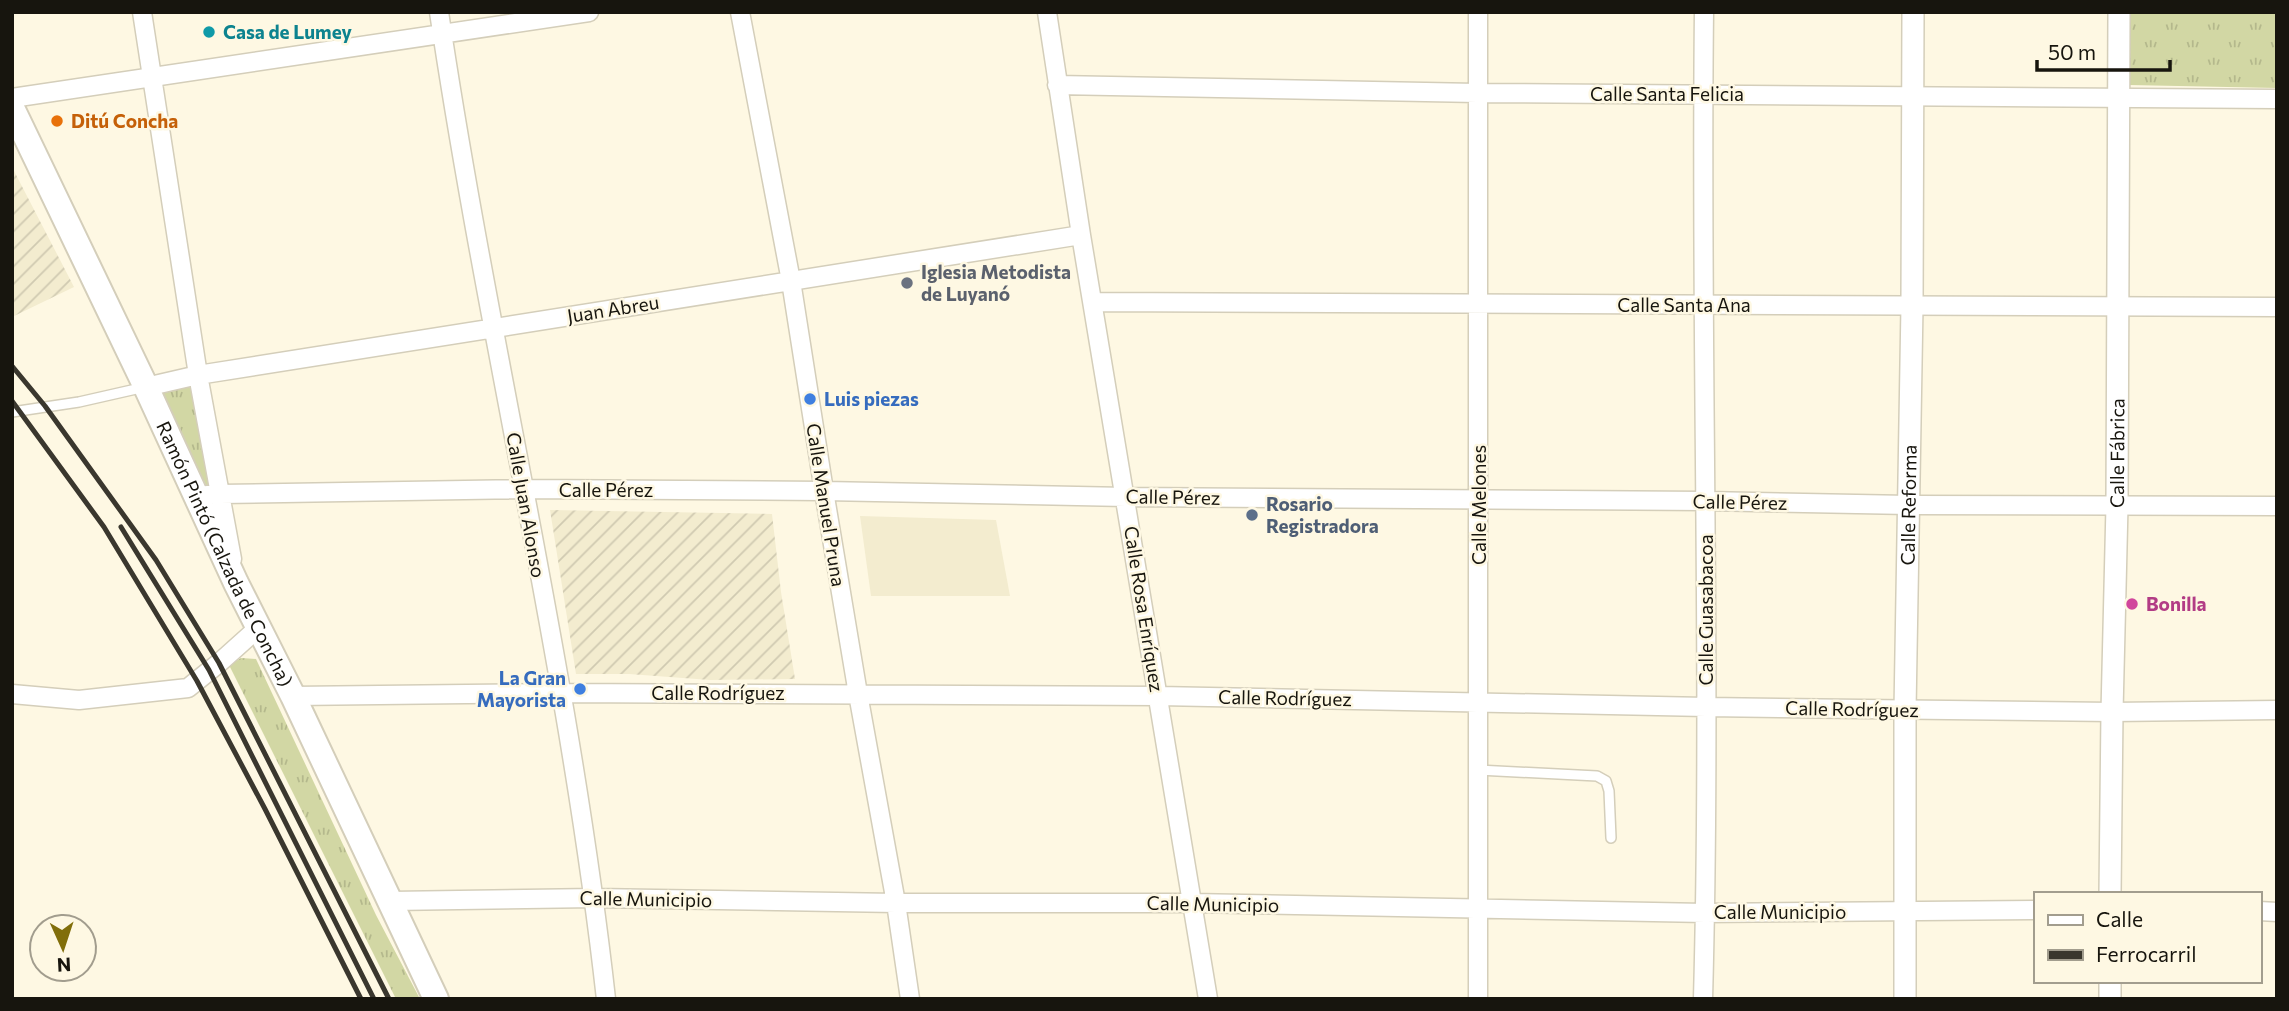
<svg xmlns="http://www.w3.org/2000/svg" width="2289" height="1011" font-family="Commissioner,sans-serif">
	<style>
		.built { fill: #f3eccf }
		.industrial { fill: url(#industrial-furrows) }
		.grass { fill: url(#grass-tufts) }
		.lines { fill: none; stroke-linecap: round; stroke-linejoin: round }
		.service-casing { stroke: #d4ceba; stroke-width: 12 }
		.minor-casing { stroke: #d4ceba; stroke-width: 21 }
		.tertiary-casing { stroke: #d4ceba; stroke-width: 24 }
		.secondary-casing { stroke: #d4ceba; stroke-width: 28 }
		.service { stroke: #fff; stroke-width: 9 }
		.minor { stroke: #fff; stroke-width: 18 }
		.tertiary { stroke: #fff; stroke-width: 21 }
		.secondary { stroke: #fff; stroke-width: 24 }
		.rail { stroke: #3a372e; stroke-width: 5 }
		.culture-dot { fill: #0f9aa8; stroke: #fef8e3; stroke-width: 2.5 }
		.food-dot { fill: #e8710a; stroke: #fef8e3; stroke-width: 2.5 }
		.worship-dot { fill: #6b7280; stroke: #fef8e3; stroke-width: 2.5 }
		.shop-dot { fill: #3f7fe0; stroke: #fef8e3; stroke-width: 2.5 }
		.service-dot { fill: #5c6f8a; stroke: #fef8e3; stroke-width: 2.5 }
		.hotel-dot { fill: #d1479c; stroke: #fef8e3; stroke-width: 2.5 }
		.labels { text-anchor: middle; stroke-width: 5; stroke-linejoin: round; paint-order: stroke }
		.culture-label { font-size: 19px; font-weight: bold; fill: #0d838f; stroke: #fef8e3; text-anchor: start }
		.street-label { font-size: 19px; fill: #17150e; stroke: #fef8e3 }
		.food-label { font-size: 19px; font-weight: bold; fill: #c56008; stroke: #fef8e3; text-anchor: start }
		.worship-label { font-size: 19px; font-weight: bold; fill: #5b616d; stroke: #fef8e3; text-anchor: start }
		.shop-label { font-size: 19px; font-weight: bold; fill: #366cbe; stroke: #fef8e3; text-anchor: start }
		.service-label { font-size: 19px; font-weight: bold; fill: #4e5e75; stroke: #fef8e3; text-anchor: start }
		.hotel-label { font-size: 19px; font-weight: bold; fill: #b23c85; stroke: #fef8e3; text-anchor: start }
	</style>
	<defs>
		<pattern id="industrial-furrows" width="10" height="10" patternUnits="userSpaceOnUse" patternTransform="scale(1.75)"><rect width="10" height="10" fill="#f3eccf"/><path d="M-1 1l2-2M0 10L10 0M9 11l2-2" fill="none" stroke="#d0cab1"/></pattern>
		<pattern id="grass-tufts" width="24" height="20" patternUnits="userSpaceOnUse" patternTransform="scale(1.75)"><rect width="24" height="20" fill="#d2d7a4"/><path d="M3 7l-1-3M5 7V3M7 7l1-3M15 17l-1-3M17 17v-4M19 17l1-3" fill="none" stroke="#b4b88c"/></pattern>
	</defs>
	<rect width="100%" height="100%" fill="#fef8e3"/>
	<!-- built -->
	<path class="built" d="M 860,516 L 996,520 L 1010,596 L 871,596 Z"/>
	<!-- industrial -->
	<path class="industrial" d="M 12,167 L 74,287 L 12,317 Z
		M 550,510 L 772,514 L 781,592 L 795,679 L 710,680 L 629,674 L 576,674 Z"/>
	<!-- grass -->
	<path class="grass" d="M 2130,12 L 2277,12 L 2277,88 L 2129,85 Z
		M 191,387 L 211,486 L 204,486 L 162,391 Z
		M 241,658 L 256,659 L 376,915 L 420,999 L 396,999 L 229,665 Z"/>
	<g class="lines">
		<defs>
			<path id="service" d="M 12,412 L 79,402 L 145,387
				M 1478,770 L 1597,776 L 1606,781 L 1609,791 L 1611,838"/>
			<path id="minor" d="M 142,12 L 198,375 L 232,559
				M 439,12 C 488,342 569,667 606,999
				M 740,12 L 791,281 L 824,491 L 858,694 L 896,903 L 910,999
				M 1047,12 L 1081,235 L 1208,999
				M 1057,85 L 1477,93 L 2277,99
				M 12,98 L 589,12
				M 1092,302 L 2277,307
				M 146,387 L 198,375 L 1081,235
				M 196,496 L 220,494 L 524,489 L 824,491 L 1126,497 L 1706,501 L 1909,505 L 2277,506
				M 12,694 L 79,700 L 188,688 L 219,663 L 258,628
				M 293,696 L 560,693 L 1159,696 L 1706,707 L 2112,712 L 2277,710
				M 391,901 L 595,898 L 896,903 L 1191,903 L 1705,913 L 2035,910
				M 2259,911 L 2277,912
				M 1478,999 L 1478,12
				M 1703,999 C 1712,670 1700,341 1704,12"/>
			<g id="tertiary">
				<path id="s1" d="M 2110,894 L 2112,712 L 2117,506 L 2119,12"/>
				<path id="s2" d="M 1905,999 L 1905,710 L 1912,306 L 1913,12"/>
				<path d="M 2110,999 L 2110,981"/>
			</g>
			<g id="secondary">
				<path id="s3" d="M 12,108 L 146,387 L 236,583 L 293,696 L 436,999"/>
			</g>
		</defs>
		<!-- service casing -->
		<use href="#service" class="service-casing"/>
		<!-- minor casing -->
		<use href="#minor" class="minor-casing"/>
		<!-- tertiary casing -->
		<use href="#tertiary" class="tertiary-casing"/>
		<!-- secondary casing -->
		<use href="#secondary" class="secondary-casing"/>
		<!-- service -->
		<use href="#service" class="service"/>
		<!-- minor -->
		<use href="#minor" class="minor"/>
		<!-- tertiary -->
		<use href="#tertiary" class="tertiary"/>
		<!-- secondary -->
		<use href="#secondary" class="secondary"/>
		<!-- rail -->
		<path class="rail" d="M 12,366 L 45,406 L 156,560 L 219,663 L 389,999
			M 12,401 L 104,527 L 197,681 L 265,809 L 361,999
			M 121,527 L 209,670 L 374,999"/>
	</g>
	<!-- markers -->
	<circle class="culture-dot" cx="209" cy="32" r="7"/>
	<circle class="food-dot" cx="57" cy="121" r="7"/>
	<circle class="worship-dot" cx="907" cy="283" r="7"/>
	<g class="shop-dot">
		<circle cx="810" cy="399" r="7"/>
		<circle cx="580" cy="689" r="7"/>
	</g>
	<circle class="service-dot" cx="1252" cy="515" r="7"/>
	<circle class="hotel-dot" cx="2132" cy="604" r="7"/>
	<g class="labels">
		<!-- culture labels -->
		<g class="culture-label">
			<text x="223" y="39">Casa de Lumey</text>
		</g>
		<!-- street labels -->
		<g class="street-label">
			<text x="1667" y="101">Calle Santa Felicia</text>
			<text x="1684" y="312">Calle Santa Ana</text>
			<text transform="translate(613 309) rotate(-9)" y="7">Juan Abreu</text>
			<text dy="7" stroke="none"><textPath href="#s1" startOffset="441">Calle Fábrica</textPath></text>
			<text x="606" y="497">Calle Pérez</text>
			<text transform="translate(1173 497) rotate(1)" y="7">Calle Pérez</text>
			<text transform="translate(1740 502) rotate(1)" y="7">Calle Pérez</text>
			<text transform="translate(526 505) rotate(80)" y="7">Calle Juan Alonso</text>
			<text transform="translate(826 505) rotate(81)" y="7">Calle Manuel Pruna</text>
			<text transform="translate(1479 505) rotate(-90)" y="7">Calle Melones</text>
			<text dy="7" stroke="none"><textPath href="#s2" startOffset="494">Calle Reforma</textPath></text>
			<text dy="7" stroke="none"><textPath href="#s3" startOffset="494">Ramón Pintó (Calzada de Concha)</textPath></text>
			<text transform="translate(1144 609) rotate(81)" y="7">Calle Rosa Enríquez</text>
			<text transform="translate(1706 610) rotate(-90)" y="7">Calle Guasabacoa</text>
			<text x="718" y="700">Calle Rodríguez</text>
			<text transform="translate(1285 698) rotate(1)" y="7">Calle Rodríguez</text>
			<text transform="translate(1852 709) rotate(1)" y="7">Calle Rodríguez</text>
			<text transform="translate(646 899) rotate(1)" y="7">Calle Municipio</text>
			<text transform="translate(1213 904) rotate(1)" y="7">Calle Municipio</text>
			<text x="1780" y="919">Calle Municipio</text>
		</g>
		<!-- food labels -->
		<g class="food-label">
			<text x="71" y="128">Ditú Concha</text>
		</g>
		<!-- worship labels -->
		<g class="worship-label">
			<text x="921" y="279">Iglesia Metodista<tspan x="921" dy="22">de Luyanó</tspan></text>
		</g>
		<!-- shop labels -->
		<g class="shop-label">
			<text x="824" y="406">Luis piezas</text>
			<text x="566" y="685" text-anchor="end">La Gran<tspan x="566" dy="22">Mayorista</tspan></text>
		</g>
		<!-- service labels -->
		<g class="service-label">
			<text x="1266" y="511">Rosario<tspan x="1266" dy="22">Registradora</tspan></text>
		</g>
		<!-- hotel labels -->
		<g class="hotel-label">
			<text x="2146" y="611">Bonilla</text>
		</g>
	</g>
	<!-- border -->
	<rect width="2289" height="1011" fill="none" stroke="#17150e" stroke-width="28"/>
	<!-- legend -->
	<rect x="2034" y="892" width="228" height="91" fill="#fef8e3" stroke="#a29d8e" stroke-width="2"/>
	<rect x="2048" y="915" width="35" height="10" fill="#ffffff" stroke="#a29d8e" stroke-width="2"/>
	<text x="2096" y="927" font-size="21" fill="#17150e">Calle</text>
	<rect x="2048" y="950" width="35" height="10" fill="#3a372e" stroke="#a29d8e" stroke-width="2"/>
	<text x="2096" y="962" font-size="21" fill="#17150e">Ferrocarril</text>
	<!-- north arrow -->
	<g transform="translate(63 948) rotate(177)"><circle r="33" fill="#fef8e3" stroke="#a29d8e" stroke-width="2"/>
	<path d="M0-5L12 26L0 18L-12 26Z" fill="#816e0a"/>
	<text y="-10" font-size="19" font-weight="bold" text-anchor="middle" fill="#17150e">N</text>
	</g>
	<!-- scale -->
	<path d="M2037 60v10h133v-10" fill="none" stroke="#17150e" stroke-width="3.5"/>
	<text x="2048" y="60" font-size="21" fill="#17150e" stroke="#fef8e3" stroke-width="5" paint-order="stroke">50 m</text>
</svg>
